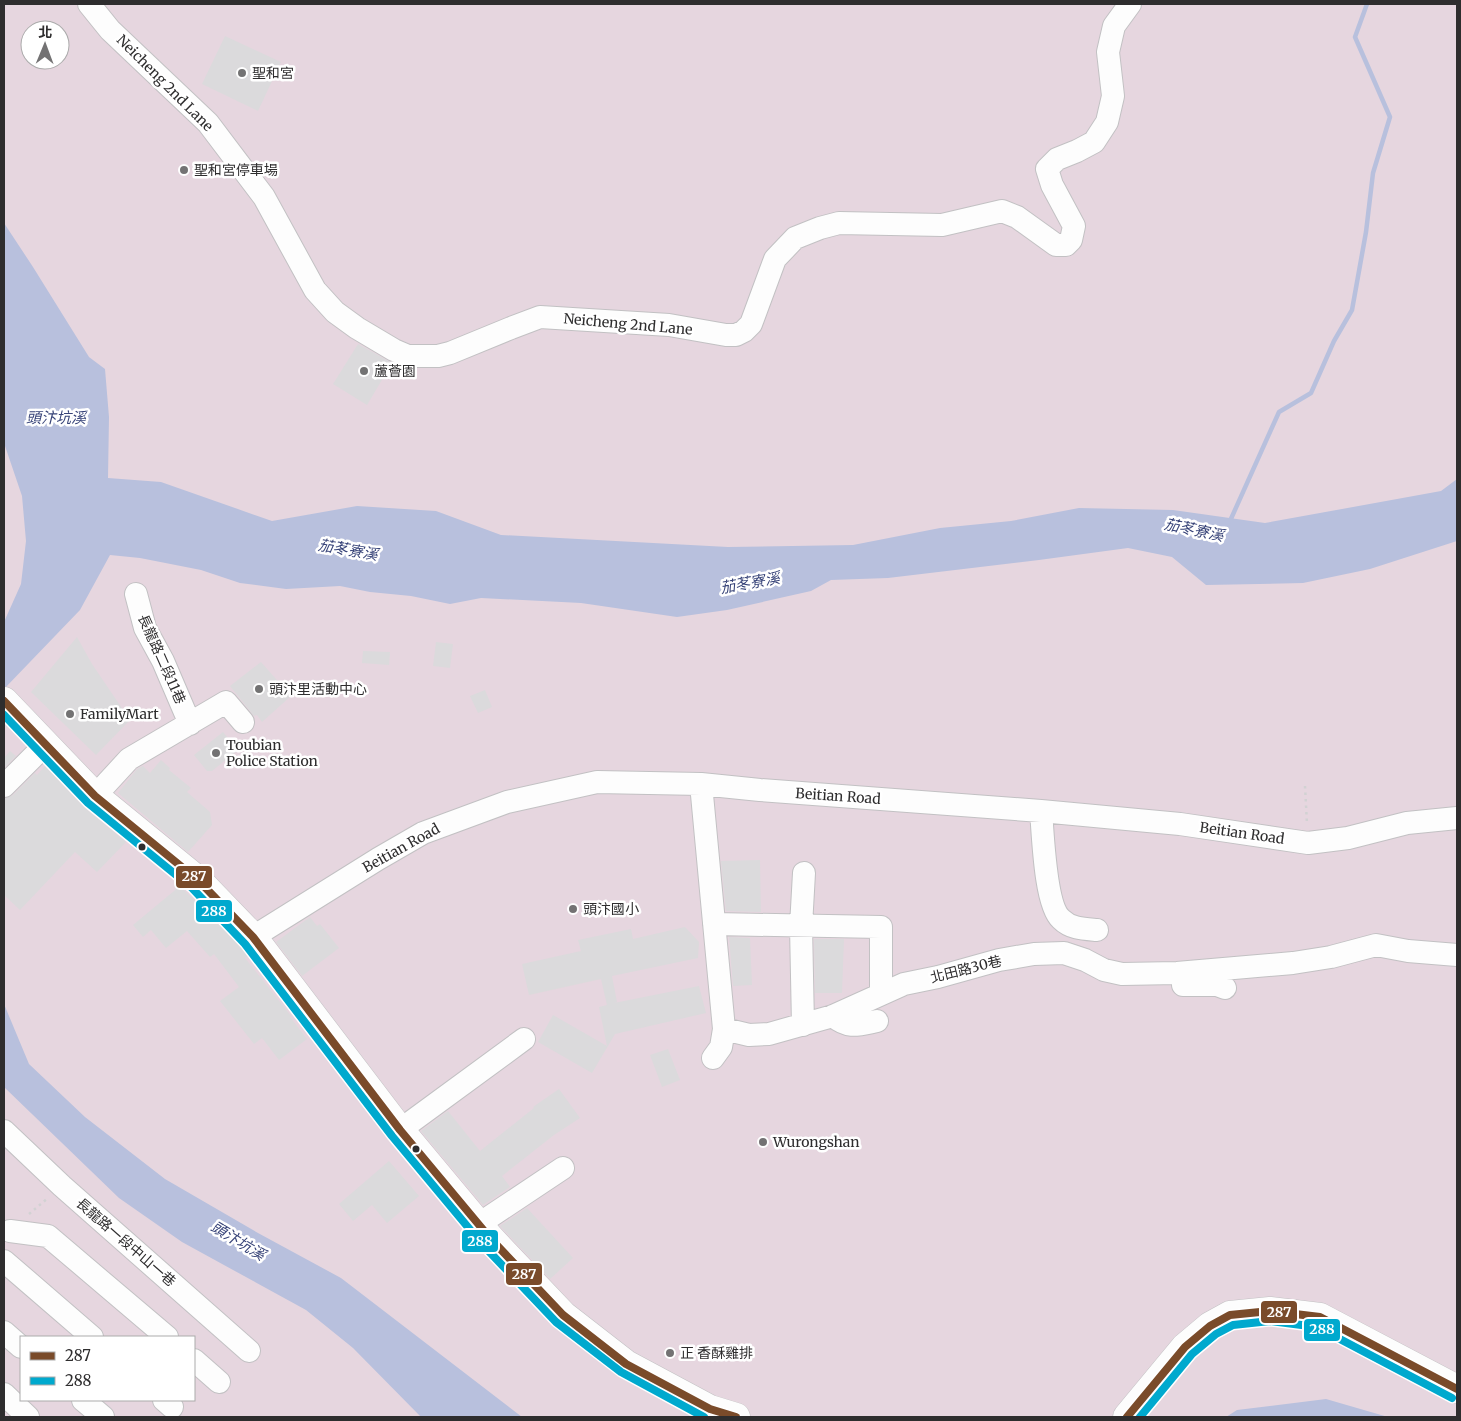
<svg xmlns="http://www.w3.org/2000/svg" width="1461" height="1421" font-family="Merriweather,'Noto Sans TC',serif">
	<style>
		.green { fill: #e6d6df; fill-rule: evenodd }
		.water { fill: #b8c0dd }
		.lines { fill: none; stroke-linecap: round; stroke-linejoin: round }
		.stream { stroke: #b8c0dd; stroke-width: 4.5 }
		.building { fill: #dbdadc }
		.minor-casing { stroke: #c2c1c3; stroke-width: 24 }
		.major-casing { stroke: #c2c1c3; stroke-width: 29 }
		.path { stroke: #d2d2d3; stroke-width: 2.5; stroke-dasharray: 2.5 4; stroke-linecap: butt }
		.minor { stroke: #fdfdfd; stroke-width: 22 }
		.major { stroke: #fdfdfd; stroke-width: 28 }
		.bus-1-casing { stroke: #fff; stroke-width: 11 }
		.bus-2-casing { stroke: #fff; stroke-width: 11 }
		.bus-1 { stroke: #7a4b2a; stroke-width: 8 }
		.bus-2 { stroke: #00a9ce; stroke-width: 8 }
		.poi-dot { fill: #737273; stroke: #fff; stroke-width: 2 }
		.bus-dot { fill: #2e2d2e; stroke: #fff; stroke-width: 2 }
		.labels { text-anchor: middle; stroke-width: 5; stroke-linejoin: round; paint-order: stroke }
		.poi-label { font-size: 14px; fill: #2e2d2e; stroke: #fff; text-anchor: start }
		.street-label { font-size: 14px; fill: #2e2d2e; stroke: #fff }
		.water-label { font-size: 15px; font-style: italic; fill: #374378; stroke: #fff }
		.line-badge { stroke: #fff; stroke-width: 2 }
		.badge-label { font-size: 14px; text-anchor: middle; font-weight: bold; fill: #fff }
	</style>
	<rect width="100%" height="100%" fill="#f2f1f3"/>
	<!-- green -->
	<path class="green" d="M 4,4 L 1457,4 L 1457,1417 L 4,1417 ZM 30,30 L 60,30 L 60,60 L 30,60 ZM 21,1337 L 194,1337 L 194,1400 L 21,1400 Z"/>
	<!-- water -->
	<path class="water" d="M 4,223 L 33,267 L 89,357 L 105,369 L 109,417 L 108,478 L 161,482 L 272,521 L 357,506 L 436,511 L 501,535 L 728,547 L 853,545 L 940,528 L 1011,521 L 1079,508 L 1173,510 L 1265,523 L 1441,491 L 1457,479 L 1457,541 L 1370,569 L 1303,583 L 1206,585 L 1172,557 L 1128,548 L 1039,560 L 888,578 L 831,580 L 811,591 L 727,610 L 677,617 L 581,603 L 481,598 L 450,604 L 411,596 L 370,592 L 340,586 L 286,589 L 240,583 L 201,570 L 140,558 L 110,555 L 80,610 L 4,689 L 4,622 L 21,584 L 26,541 L 22,496 L 4,443 Z
		M 4,1004 L 29,1064 L 85,1117 L 165,1179 L 258,1233 L 341,1278 L 522,1417 L 421,1417 L 353,1348 L 306,1310 L 182,1242 L 119,1198 L 4,1087 Z
		M 1326,1399 L 1388,1417 L 1226,1417 L 1237,1410 Z"/>
	<g class="lines">
		<!-- stream -->
		<path class="stream" d="M 1230,521 L 1279,412 L 1311,393 L 1334,341 L 1352,310 L 1366,232 L 1373,173 L 1390,117 L 1355,37 L 1367,4"/>
	</g>
	<!-- building -->
	<path class="building" d="M 225,36 L 281,62 L 258,111 L 202,84 Z
		M 358,344 L 392,363 L 367,405 L 333,384 Z
		M 77,637 L 92,664 L 130,720 L 96,755 L 31,692 Z
		M 436,642 L 453,644 L 450,668 L 433,666 Z
		M 363,651 L 390,652 L 389,665 L 362,663 Z
		M 261,662 L 291,696 L 262,722 L 257,715 L 254,716 L 230,686 Z
		M 485,690 L 492,707 L 478,713 L 470,696 Z
		M 223,732 L 238,750 L 212,771 L 207,771 L 194,755 Z
		M 10,751 L 16,756 L 4,768 L 4,758 Z
		M 161,760 L 170,768 L 169,770 L 191,788 L 187,792 L 210,812 L 212,825 L 188,852 L 118,793 L 137,769 L 143,766 L 150,773 Z
		M 45,766 L 84,807 L 126,842 L 97,872 L 75,852 L 20,910 L 4,895 L 4,799 L 13,795 L 35,773 L 37,775 Z
		M 760,860 L 761,912 L 726,911 L 721,861 Z
		M 180,886 L 241,947 L 248,956 L 245,958 L 291,1016 L 290,1017 L 307,1039 L 279,1060 L 262,1038 L 254,1044 L 220,1001 L 239,987 L 214,954 L 210,957 L 187,931 L 166,948 L 151,930 L 143,937 L 133,925 Z
		M 310,917 L 317,926 L 320,924 L 339,948 L 302,976 L 276,942 Z
		M 685,927 L 699,942 L 698,958 L 612,976 L 617,1002 L 614,1003 L 699,986 L 706,1013 L 615,1034 L 592,1073 L 538,1042 L 553,1015 L 607,1046 L 599,1007 L 607,1005 L 601,979 L 529,995 L 522,964 L 581,951 L 578,940 L 631,929 L 633,939 Z
		M 729,937 L 750,938 L 752,985 L 733,986 Z
		M 814,939 L 844,939 L 842,993 L 815,993 Z
		M 668,1049 L 680,1080 L 662,1087 L 650,1055 Z
		M 559,1089 L 580,1118 L 554,1135 L 502,1176 L 510,1187 L 483,1205 L 421,1131 L 448,1111 L 480,1151 L 534,1108 L 533,1107 Z
		M 389,1161 L 419,1196 L 387,1223 L 372,1205 L 353,1221 L 339,1204 Z
		M 527,1208 L 573,1258 L 550,1279 L 500,1226 Z"/>
	<g class="lines">
		<defs>
			<path id="minor" d="M 89,4 L 110,30 L 208,123 L 264,197 L 315,290 L 335,312 L 357,328 L 394,350 L 408,356 L 438,356 L 450,353 L 511,328 L 540,317 L 669,325 L 726,335 L 736,335 L 744,331 L 751,324 L 775,259 L 795,238 L 820,228 L 839,223 L 942,225 L 1002,211 L 1017,217 L 1056,245 L 1066,245 L 1071,240 L 1074,226 L 1052,185 L 1047,169 L 1057,159 L 1077,151 L 1094,142 L 1107,122 L 1113,96 L 1108,52 L 1114,26 L 1130,4
				M 136,594 L 145,628 L 163,661 L 190,724
				M 701,784 L 724,1029 L 749,1035 L 769,1034 L 833,1016 L 904,984 L 938,977 L 999,960 L 1034,954 L 1064,953 L 1085,960 L 1104,970 L 1122,974 L 1177,973 L 1293,963 L 1331,957 L 1376,945 L 1408,951 L 1457,955
				M 4,786 L 46,744
				M 95,796 L 129,759 L 226,702 L 243,722
				M 1041,811 C 1043,834 1045,905 1061,919 C 1071,929 1084,929 1097,930
				M 714,924 L 881,927 L 881,994
				M 253,937 L 378,859 L 423,833 L 507,802 L 597,782 L 701,784 L 760,790 L 1041,811 L 1180,824 L 1308,843 L 1348,838 L 1407,823 L 1457,818
				M 1183,985 L 1217,985 L 1225,988
				M 833,1016 C 848,1029 858,1025 877,1021
				M 803,1025 L 801,926 L 804,873
				M 713,1058 L 721,1047 L 724,1029
				M 400,1130 L 524,1039
				M 4,1131 L 62,1186 L 249,1351
				M 479,1224 L 563,1168
				M 10,1231 L 48,1236 L 167,1337
				M 4,1261 L 92,1337
				M 4,1332 L 21,1347
				M 194,1360 L 219,1382
				M 4,1394 L 28,1417
				M 83,1400 L 103,1417
				M 164,1400 L 172,1407"/>
			<path id="major" d="M 4,701 L 95,796 L 199,881 L 253,937 L 400,1130 L 490,1238 L 563,1315 L 626,1364 L 710,1409 L 736,1417
				M 1127,1417 L 1185,1347 L 1210,1326 L 1230,1315 L 1270,1311 L 1320,1317 L 1457,1389"/>
		</defs>
		<!-- minor casing -->
		<use href="#minor" class="minor-casing"/>
		<!-- major casing -->
		<use href="#major" class="major-casing"/>
		<!-- path -->
		<path class="path" d="M 1305,786 L 1307,824
			M 29,1214 L 48,1198"/>
		<!-- minor -->
		<use href="#minor" class="minor"/>
		<!-- major -->
		<use href="#major" class="major"/>
		<defs>
			<path id="bus-1" d="M 4,701 L 95,796 L 199,881 L 253,937 L 400,1130 L 490,1238 L 563,1315 L 626,1364 L 710,1409 L 736,1417
				M 1127,1417 L 1185,1347 L 1210,1326 L 1230,1315 L 1270,1311 L 1320,1317 L 1457,1389"/>
			<path id="bus-2" d="M 4,715 L 88,803 L 192,888 L 245,944 L 392,1136 L 482,1244 L 556,1322 L 621,1372 L 704,1417
				M 1140,1417 L 1192,1354 L 1216,1334 L 1233,1325 L 1270,1321 L 1317,1327 L 1452,1398"/>
		</defs>
		<!-- bus-1 casing -->
		<use href="#bus-1" class="bus-1-casing"/>
		<!-- bus-2 casing -->
		<use href="#bus-2" class="bus-2-casing"/>
		<!-- bus-1 -->
		<use href="#bus-1" class="bus-1"/>
		<!-- bus-2 -->
		<use href="#bus-2" class="bus-2"/>
	</g>
	<!-- markers -->
	<g class="poi-dot">
		<circle cx="242" cy="73" r="5"/>
		<circle cx="184" cy="170" r="5"/>
		<circle cx="364" cy="371" r="5"/>
		<circle cx="259" cy="689" r="5"/>
		<circle cx="70" cy="714" r="5"/>
		<circle cx="216" cy="753" r="5"/>
		<circle cx="573" cy="909" r="5"/>
		<circle cx="763" cy="1142" r="5"/>
		<circle cx="670" cy="1353" r="5"/>
	</g>
	<g class="bus-dot">
		<circle cx="142" cy="847" r="4.5"/>
		<circle cx="416" cy="1149" r="4.5"/>
	</g>
	<g class="labels">
		<!-- poi labels -->
		<g class="poi-label">
			<text x="252" y="78">聖和宮</text>
			<text x="194" y="175">聖和宮停車場</text>
			<text x="374" y="376">蘆薈園</text>
			<text x="269" y="694">頭汴里活動中心</text>
			<text x="80" y="719">FamilyMart</text>
			<text x="226" y="750">Toubian<tspan x="226" dy="16">Police Station</tspan></text>
			<text x="583" y="914">頭汴國小</text>
			<text x="773" y="1147">Wurongshan</text>
			<text x="680" y="1358">正 香酥雞排</text>
		</g>
		<!-- street labels -->
		<g class="street-label">
			<text transform="translate(165 83) rotate(45)" y="5">Neicheng 2nd Lane</text>
			<text transform="translate(628 324) rotate(5)" y="5">Neicheng 2nd Lane</text>
			<text transform="translate(162 659) rotate(66)" y="5">長龍路二段11巷</text>
			<text transform="translate(838 796) rotate(4)" y="5">Beitian Road</text>
			<text transform="translate(1242 833) rotate(8)" y="5">Beitian Road</text>
			<text transform="translate(401 848) rotate(-29)" y="5">Beitian Road</text>
			<text transform="translate(966 969) rotate(-14)" y="5">北田路30巷</text>
			<text transform="translate(126 1242) rotate(41)" y="5">長龍路一段中山一巷</text>
		</g>
		<!-- water labels -->
		<g class="water-label">
			<text x="56" y="423">頭汴坑溪</text>
			<text transform="translate(1194 530) rotate(12)" y="5">茄苳寮溪</text>
			<text transform="translate(348 550) rotate(10)" y="5">茄苳寮溪</text>
			<text transform="translate(750 583) rotate(-10)" y="5">茄苳寮溪</text>
			<text transform="translate(238 1241) rotate(31)" y="5">頭汴坑溪</text>
		</g>
	</g>
	<g class="line-badge">
		<rect x="175" y="865" width="38" height="24" rx="5" fill="#7a4b2a"/>
		<rect x="195" y="899" width="38" height="24" rx="5" fill="#00a9ce"/>
		<rect x="461" y="1229" width="38" height="24" rx="5" fill="#00a9ce"/>
		<rect x="505" y="1262" width="38" height="24" rx="5" fill="#7a4b2a"/>
		<rect x="1260" y="1300" width="38" height="24" rx="5" fill="#7a4b2a"/>
		<rect x="1303" y="1318" width="38" height="24" rx="5" fill="#00a9ce"/>
	</g>
	<g class="badge-label">
		<text x="194" y="881">287</text>
		<text x="214" y="916">288</text>
		<text x="480" y="1246">288</text>
		<text x="524" y="1279">287</text>
		<text x="1279" y="1317">287</text>
		<text x="1322" y="1334">288</text>
	</g>
	<!-- border -->
	<rect width="1461" height="1421" fill="none" stroke="#2e2d2e" stroke-width="10"/>
	<!-- legend -->
	<rect x="20" y="1336" width="175" height="65" fill="#ffffff" stroke="#ababab"/>
	<rect x="30" y="1352" width="25" height="8" fill="#7a4b2a" stroke="#ababab"/>
	<text x="65" y="1361" font-size="15" fill="#2e2d2e">287</text>
	<rect x="30" y="1377" width="25" height="8" fill="#00a9ce" stroke="#ababab"/>
	<text x="65" y="1386" font-size="15" fill="#2e2d2e">288</text>
	<!-- north arrow -->
	<g transform="translate(45 45) rotate(1)"><circle r="24" fill="#ffffff" stroke="#ababab"/>
	<path d="M0-4L9 19L0 12L-9 19Z" fill="#737273"/>
	<text y="-8" font-size="14" font-weight="bold" text-anchor="middle" fill="#2e2d2e">北</text>
	</g>
</svg>
